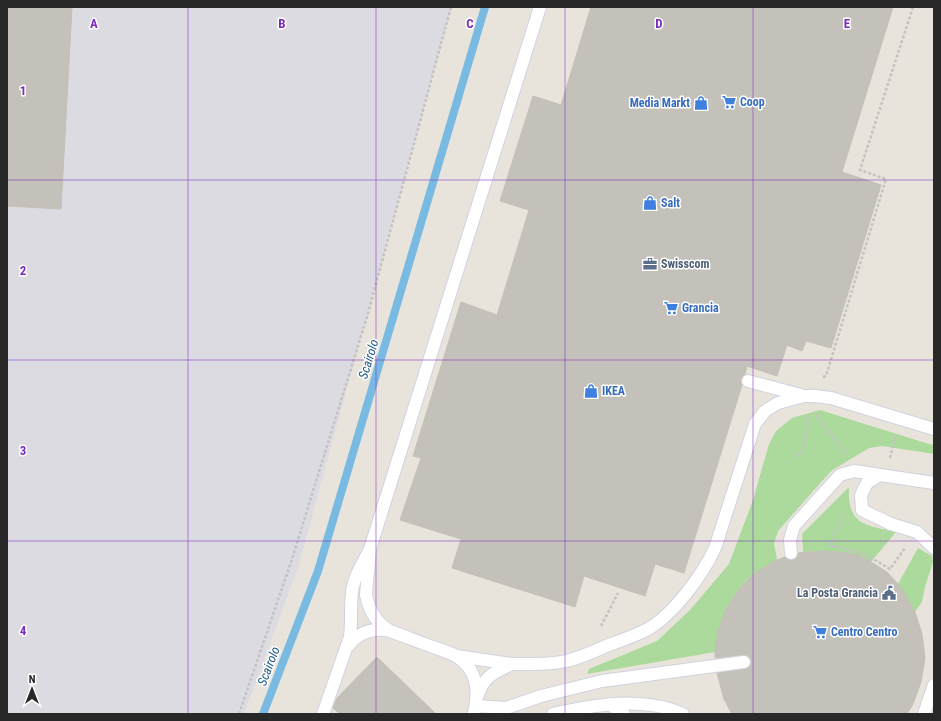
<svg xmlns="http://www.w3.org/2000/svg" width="941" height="721" font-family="'Roboto Condensed',sans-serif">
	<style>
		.industrial { fill: #dddbe2 }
		.green { fill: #abda9c }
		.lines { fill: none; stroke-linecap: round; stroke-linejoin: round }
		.stream { stroke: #78bae1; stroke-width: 8 }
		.building { fill: #c4c1ba; stroke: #c4c0b5 }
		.service-casing { stroke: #d0d2df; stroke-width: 14 }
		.path { stroke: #c3c3c3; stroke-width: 2.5; stroke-dasharray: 3 2; stroke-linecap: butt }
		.service { stroke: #fff; stroke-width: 12 }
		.grid { fill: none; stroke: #7b2cbf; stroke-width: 1; stroke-opacity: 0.55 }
		.labels { text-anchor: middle; stroke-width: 3; stroke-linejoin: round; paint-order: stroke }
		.shop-label { font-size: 12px; font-weight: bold; fill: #366cbe; stroke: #fff; text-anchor: start }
		.service-label { font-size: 12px; font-weight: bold; fill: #4e5e75; stroke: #fff; text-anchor: start }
		.water-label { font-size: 13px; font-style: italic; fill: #1b5888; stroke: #fff }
		.grid-label { font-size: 13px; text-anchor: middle; font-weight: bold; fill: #7b2cbf; stroke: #fff; stroke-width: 3; stroke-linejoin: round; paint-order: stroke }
	</style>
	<rect width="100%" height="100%" fill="#e9e4db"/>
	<!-- industrial -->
	<path class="industrial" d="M 7,7 L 451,7 L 298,568 L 244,714 L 7,714 Z"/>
	<!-- green -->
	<path class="green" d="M 820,410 L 929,444 L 934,445 L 934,454 L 882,446 L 869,448 L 831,471 L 778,531 L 774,543 L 777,560 C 770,564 761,568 755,573 C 730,593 720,621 715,652 L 587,674 L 589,669 L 657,641 L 690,610 L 729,564 L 753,500 L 769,444 L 776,431 L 792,418 Z
		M 849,487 C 847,525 865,525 896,532 L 871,562 C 848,551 828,550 803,552 L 802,534 Z
		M 918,548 L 932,556 L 933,562 L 925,587 L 922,602 L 915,612 L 898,584 Z"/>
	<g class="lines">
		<!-- stream -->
		<path class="stream" d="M 263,714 L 318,571 L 485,7"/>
	</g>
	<!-- building -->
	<path class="building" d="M 7,7 L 72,7 L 61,209 L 7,206 Z
		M 591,7 L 893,7 L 842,172 L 881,185 L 831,348 L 806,341 L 802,351 L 787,345 L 777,376 L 747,366 L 745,374 L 741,379 L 742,385 L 684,573 L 655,564 L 645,596 L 584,576 L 575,607 L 452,568 L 461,539 L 400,520 L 421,458 L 413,456 L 461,302 L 497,315 L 529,210 L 500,201 L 533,96 L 561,105 Z
		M 823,551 L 840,552 L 858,555 L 871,562 L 887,572 L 898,584 L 905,594 L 915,612 L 922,634 L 925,658 L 921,682 L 913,704 L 907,714 L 732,714 L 724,699 L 717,673 L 745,669 L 751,665 L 751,661 L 750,657 L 743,655 L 715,658 L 715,652 L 718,631 L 726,609 L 739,589 L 756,572 L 777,560 L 785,557 L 788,560 L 792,560 L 796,559 L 798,553 Z
		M 377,657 L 436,714 L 340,714 L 333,708 L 337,698 Z"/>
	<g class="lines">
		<defs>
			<path id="service" d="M 748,381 L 801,395
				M 934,483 L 880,475 L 867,483 L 861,495 L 862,510 L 891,524 L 917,532 L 934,548
				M 370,549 L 540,7
				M 791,553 L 790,540 L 794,526 L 840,475 L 854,471 L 880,475
				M 348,646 C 359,632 373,627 390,631 C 404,636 419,642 433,647 C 441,650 449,652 456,656 C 478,669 479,691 474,713
				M 457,656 L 512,664 C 495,672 484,676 478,695
				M 512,664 C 530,664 549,665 566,661 C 580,658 593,652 606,646 C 620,641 635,636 648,629 C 674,614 703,574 715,548 L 755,424 L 765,411 L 778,403 L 804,396 L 815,396 L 831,398 L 934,429
				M 609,704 L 624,714
				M 476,706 L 506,708 L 541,696 L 602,681 L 744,662
				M 323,714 L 350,637 C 352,622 350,607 352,593 C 353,578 363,563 370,549 L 366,595 C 369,610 376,623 390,631
				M 553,714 C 560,712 569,711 577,709 C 612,703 650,699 683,714
				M 924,714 L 934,685"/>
		</defs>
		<!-- service casing -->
		<use href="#service" class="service-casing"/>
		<!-- path -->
		<path class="path" d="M 823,377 L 826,376 L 886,179 L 860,170 L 913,7
			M 816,415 L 846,454
			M 798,457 L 804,447 L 809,415
			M 890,458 L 895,437
			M 843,515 L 830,545 L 865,554 L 890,569 L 905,548
			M 601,626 L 618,593
			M 239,714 L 292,559 L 367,317 L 451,7"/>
		<!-- service -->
		<use href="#service" class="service"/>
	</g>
	<!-- grid -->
	<path class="grid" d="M 188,7 L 188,714M 376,7 L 376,714M 565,7 L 565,714M 753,7 L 753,714M 7,180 L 934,180M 7,360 L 934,360M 7,541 L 934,541"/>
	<!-- icons -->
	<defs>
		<symbol id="supermarket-bare" viewBox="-9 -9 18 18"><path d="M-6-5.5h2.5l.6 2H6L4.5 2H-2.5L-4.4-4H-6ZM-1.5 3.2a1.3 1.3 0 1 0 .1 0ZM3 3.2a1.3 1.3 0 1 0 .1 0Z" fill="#3f7fe0" stroke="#fff" stroke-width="2.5" paint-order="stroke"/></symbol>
		<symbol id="shop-bare" viewBox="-9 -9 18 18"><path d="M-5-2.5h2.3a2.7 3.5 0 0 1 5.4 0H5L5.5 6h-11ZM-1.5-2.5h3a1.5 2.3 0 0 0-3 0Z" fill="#3f7fe0" stroke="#fff" stroke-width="2.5" paint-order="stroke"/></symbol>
		<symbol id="office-bare" viewBox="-9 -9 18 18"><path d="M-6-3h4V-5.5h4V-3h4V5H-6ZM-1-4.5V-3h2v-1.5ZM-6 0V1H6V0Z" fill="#5c6f8a" stroke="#fff" stroke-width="2.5" paint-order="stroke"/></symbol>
		<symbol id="civic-bare" viewBox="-9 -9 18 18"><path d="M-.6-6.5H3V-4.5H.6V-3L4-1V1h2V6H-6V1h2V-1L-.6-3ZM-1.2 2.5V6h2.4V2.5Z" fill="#5c6f8a" stroke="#fff" stroke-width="2.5" paint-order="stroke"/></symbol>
	</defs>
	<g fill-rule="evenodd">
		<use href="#supermarket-bare" x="719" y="92" width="20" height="20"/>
		<use href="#shop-bare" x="691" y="93" width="20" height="20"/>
		<use href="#shop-bare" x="640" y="193" width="20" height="20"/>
		<use href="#office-bare" x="640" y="254" width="20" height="20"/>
		<use href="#supermarket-bare" x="661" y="298" width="20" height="20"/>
		<use href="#shop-bare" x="581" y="381" width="20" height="20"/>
		<use href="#civic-bare" x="879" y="583" width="20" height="20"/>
		<use href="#supermarket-bare" x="810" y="622" width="20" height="20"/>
	</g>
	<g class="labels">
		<!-- shop labels -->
		<g class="shop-label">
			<text x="740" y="106">Coop</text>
			<text x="690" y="107" text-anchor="end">Media Markt</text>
			<text x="661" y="207">Salt</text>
			<text x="682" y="312">Grancia</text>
			<text x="602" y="395">IKEA</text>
			<text x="831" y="636">Centro Centro</text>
		</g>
		<!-- service labels -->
		<g class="service-label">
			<text x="661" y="268">Swisscom</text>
			<text x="878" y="597" text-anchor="end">La Posta Grancia</text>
		</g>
		<!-- water labels -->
		<g class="water-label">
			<text transform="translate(368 359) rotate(-73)" y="5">Scairolo</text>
			<text transform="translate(268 666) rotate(-69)" y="5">Scairolo</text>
		</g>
	</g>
	<g class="grid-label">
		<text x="94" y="28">A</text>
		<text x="282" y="28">B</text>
		<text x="470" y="28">C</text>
		<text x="659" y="28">D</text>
		<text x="847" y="28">E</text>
		<text x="23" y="95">1</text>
		<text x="23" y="275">2</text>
		<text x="23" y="455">3</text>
		<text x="23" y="635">4</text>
	</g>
	<!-- border -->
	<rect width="941" height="721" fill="none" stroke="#282828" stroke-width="16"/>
	<!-- north arrow -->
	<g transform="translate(32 689)" stroke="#ffffff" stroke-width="3" paint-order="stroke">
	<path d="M0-3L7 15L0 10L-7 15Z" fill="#282828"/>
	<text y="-6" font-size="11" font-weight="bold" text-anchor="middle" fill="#282828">N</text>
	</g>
</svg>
